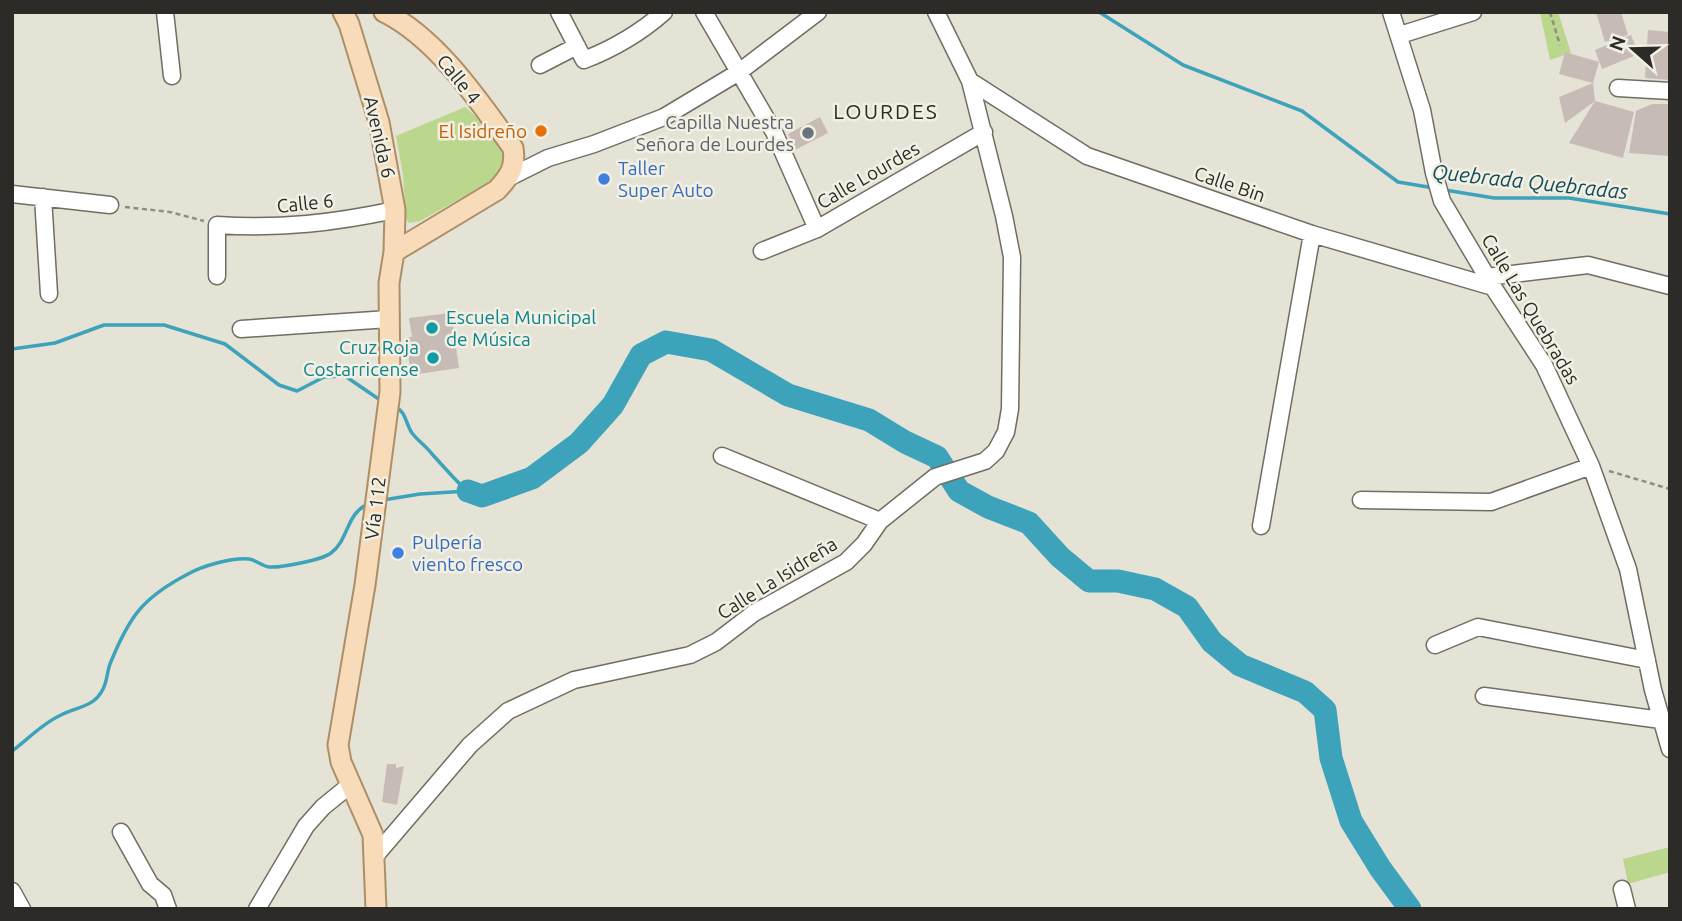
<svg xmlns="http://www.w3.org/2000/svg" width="1682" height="921" font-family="Ubuntu,sans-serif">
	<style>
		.green { fill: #bbd78e }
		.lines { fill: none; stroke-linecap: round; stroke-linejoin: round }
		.stream { stroke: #3da3bb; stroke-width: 3.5 }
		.river { stroke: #3da3bb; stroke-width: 23 }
		.building { fill: #c7bbb6 }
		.minor-casing { stroke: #706d63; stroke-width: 19 }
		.major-casing { stroke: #ad8f67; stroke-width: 23 }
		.path { stroke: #8f8d85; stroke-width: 2.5; stroke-dasharray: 5 3.5; stroke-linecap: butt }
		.minor { stroke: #fff; stroke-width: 16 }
		.major { stroke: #f8dcb9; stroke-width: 19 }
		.food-dot { fill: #e8710a; stroke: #f2efe3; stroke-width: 2.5 }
		.worship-dot { fill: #6b7280; stroke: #f2efe3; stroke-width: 2.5 }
		.shop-dot { fill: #3f7fe0; stroke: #f2efe3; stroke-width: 2.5 }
		.culture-dot { fill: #0f9aa8; stroke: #f2efe3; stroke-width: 2.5 }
		.labels { text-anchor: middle; stroke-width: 5; stroke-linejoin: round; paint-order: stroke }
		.street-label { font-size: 19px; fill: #2c2b27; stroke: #f2efe3 }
		.worship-label { font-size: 19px; fill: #5b616d; stroke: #f2efe3; text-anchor: end }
		.food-label { font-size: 19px; fill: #c56008; stroke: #f2efe3; text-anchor: end }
		.shop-label { font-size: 19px; fill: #366cbe; stroke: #f2efe3; text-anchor: start }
		.culture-label { font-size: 19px; fill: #0d838f; stroke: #f2efe3; text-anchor: start }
		.neighbourhood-label { font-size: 21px; letter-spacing: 2px; fill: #2c2b27; stroke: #f2efe3 }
		.water-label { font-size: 21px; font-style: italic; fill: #124c59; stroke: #f2efe3 }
	</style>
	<rect width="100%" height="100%" fill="#e5e2d6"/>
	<!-- green -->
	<path class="green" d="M 1540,12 L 1558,12 L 1571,53 L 1550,60 Z
		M 465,107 C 482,122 503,139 506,163 L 492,181 L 420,221 L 409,223 L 406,219 L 403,175 L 396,136 Z
		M 1670,847 L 1670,872 L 1628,884 L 1623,859 Z"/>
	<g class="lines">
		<!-- stream -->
		<path class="stream" d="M 1099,12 L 1183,65 L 1302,111 L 1398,182 L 1434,188
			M 1445,190 L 1494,198 L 1569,198 L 1670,214
			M 12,349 L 55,343 L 104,325 L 164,325 L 225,344 L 279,385 L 297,391 L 324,377 L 345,376 L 383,402
			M 394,406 C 407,412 405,423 412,433 C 418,441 426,446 432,454 C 444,467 454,479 467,491
			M 383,500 L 420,494 L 468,491
			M 12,751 C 27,740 42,724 59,716 C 75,707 94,708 103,689 C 107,682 107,672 110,664 C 129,617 142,598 188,574 C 202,566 233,557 249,559 C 256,560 262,566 269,567 C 280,568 322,560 331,553 C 349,540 346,512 369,504"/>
		<!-- river -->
		<path class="river" d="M 468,491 L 482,496 L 532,478 L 579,443 L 613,405 L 641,355 L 666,342 L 711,350 L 788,395 L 869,420 L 905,442 L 937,457 L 959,491 L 988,507 L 1029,523 L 1060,557 L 1089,581 L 1118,581 L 1155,589 L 1187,607 L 1212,642 L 1240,665 L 1305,692 L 1325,710 L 1331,758 L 1351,821 L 1380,868 L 1410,909"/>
	</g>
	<!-- building -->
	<path class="building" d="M 1596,12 L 1621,12 L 1628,35 L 1605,42 Z
		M 1648,30 L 1670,32 L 1670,80 L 1645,78 Z
		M 1631,35 L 1639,54 L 1602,69 L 1595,50 Z
		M 1565,52 L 1599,62 L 1593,83 L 1559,74 Z
		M 1593,83 L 1595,101 L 1565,123 L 1559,97 Z
		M 1595,101 L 1634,112 L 1623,158 L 1569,143 Z
		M 1652,104 L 1670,104 L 1670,156 L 1629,153 L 1636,111 Z
		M 820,117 L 828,133 L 795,150 L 792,143 L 788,146 L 785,141 L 790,138 L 788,134 Z
		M 451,313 L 459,368 L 411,375 L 406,338 L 412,337 L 409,318 Z
		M 387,764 L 396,764 L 396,768 L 404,766 L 397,805 L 382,802 Z"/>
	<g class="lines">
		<defs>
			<path id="minor" d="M 165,12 L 172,76
				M 559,12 L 584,60 C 615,48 639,34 664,12
				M 704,12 L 774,132 L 817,229
				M 1391,12 L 1422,110 L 1434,173 L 1442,201 L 1493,287 L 1544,365 L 1591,466 L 1628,569 L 1653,690 L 1670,749
				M 1400,35 L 1473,12
				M 540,65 L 577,46
				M 970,81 L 1087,156 L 1312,234 L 1493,287
				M 1618,88 L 1670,91
				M 510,177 L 548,158 L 594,144 L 664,117 L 739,72 L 818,12
				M 12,194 L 110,205
				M 43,197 L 49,294
				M 762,251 L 817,229 L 984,132
				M 217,276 L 217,225 C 282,229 333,223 395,210
				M 1487,277 L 1588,265 L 1670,286
				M 241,329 L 389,319
				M 722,456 L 880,521
				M 1361,500 L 1491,502 L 1591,466
				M 1261,526 L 1312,234
				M 1435,645 L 1478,627 L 1647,660
				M 1484,696 L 1661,720
				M 121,832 L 150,884 L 163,895 L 168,909
				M 376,855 L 470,745 L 508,711 L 574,680 L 690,655 L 716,642 L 754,613 L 846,562 L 864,544 L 880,521 L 935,477 L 985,461 L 996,451 L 1006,432 L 1010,409 L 1012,257 L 1004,216 L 970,81 L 936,12
				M 1622,889 L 1627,909
				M 12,891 L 22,909
				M 257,909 L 306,826 L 323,807 L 350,785"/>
			<path id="major" d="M 343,12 L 349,24 L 379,122 L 395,210 L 394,252 L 389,283 L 390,392 L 365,585 L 338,745 L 341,762 L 373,835 L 376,909
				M 384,12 C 437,38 479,101 513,148 C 516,167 510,176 497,190 L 394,252"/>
		</defs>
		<!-- minor casing -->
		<use href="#minor" class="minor-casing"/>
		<!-- major casing -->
		<use href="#major" class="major-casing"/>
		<!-- path -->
		<path class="path" d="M 1550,12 L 1560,45
			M 125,207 L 170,212 L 204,221
			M 1609,471 L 1670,489"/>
		<!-- minor -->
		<use href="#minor" class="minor"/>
		<!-- major -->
		<use href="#major" class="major"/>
	</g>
	<!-- markers -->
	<circle class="food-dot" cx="541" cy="131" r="7"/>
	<circle class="worship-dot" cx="808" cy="133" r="7"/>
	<g class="shop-dot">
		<circle cx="604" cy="179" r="7"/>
		<circle cx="398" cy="553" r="7"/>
	</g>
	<g class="culture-dot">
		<circle cx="432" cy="328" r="7"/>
		<circle cx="433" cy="358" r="7"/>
	</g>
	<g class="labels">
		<!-- street labels -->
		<g class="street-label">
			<text transform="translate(459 79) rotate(51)" y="7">Calle 4</text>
			<text transform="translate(380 137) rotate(77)" y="7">Avenida 6</text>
			<text transform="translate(868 175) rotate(-30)" y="7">Calle Lourdes</text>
			<text transform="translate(1230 184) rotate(19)" y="7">Calle Bin</text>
			<text transform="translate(305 203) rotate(-6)" y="7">Calle 6</text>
			<text transform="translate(1531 309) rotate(59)" y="7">Calle Las Quebradas</text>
			<text transform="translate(375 508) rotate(-83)" y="7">Vía 112</text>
			<text transform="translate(777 578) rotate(-32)" y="7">Calle La Isidreña</text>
		</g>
		<!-- worship labels -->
		<g class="worship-label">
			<text x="794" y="129">Capilla Nuestra<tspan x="794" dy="22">Señora de Lourdes</tspan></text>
		</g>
		<!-- food labels -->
		<g class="food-label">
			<text x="527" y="138">El Isidreño</text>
		</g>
		<!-- shop labels -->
		<g class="shop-label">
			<text x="618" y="175">Taller<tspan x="618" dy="22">Super Auto</tspan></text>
			<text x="412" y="549">Pulpería<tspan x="412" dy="22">viento fresco</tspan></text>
		</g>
		<!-- culture labels -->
		<g class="culture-label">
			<text x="446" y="324">Escuela Municipal<tspan x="446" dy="22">de Música</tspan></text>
			<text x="419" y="354" text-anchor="end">Cruz Roja<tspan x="419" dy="22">Costarricense</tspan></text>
		</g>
		<!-- neighbourhood labels -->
		<g class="neighbourhood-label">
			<text x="886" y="119">LOURDES</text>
		</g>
		<!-- water labels -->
		<g class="water-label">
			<text transform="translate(1530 182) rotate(6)" y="7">Quebrada Quebradas</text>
		</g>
	</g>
	<!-- border -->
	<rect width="1682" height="921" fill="none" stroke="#2c2b27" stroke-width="28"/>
	<!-- north arrow -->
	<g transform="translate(1633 49) rotate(290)" stroke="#f2efe3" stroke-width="5" paint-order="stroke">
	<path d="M0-5L12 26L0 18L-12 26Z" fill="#2c2b27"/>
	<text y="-10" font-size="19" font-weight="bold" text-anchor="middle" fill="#2c2b27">N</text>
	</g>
</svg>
